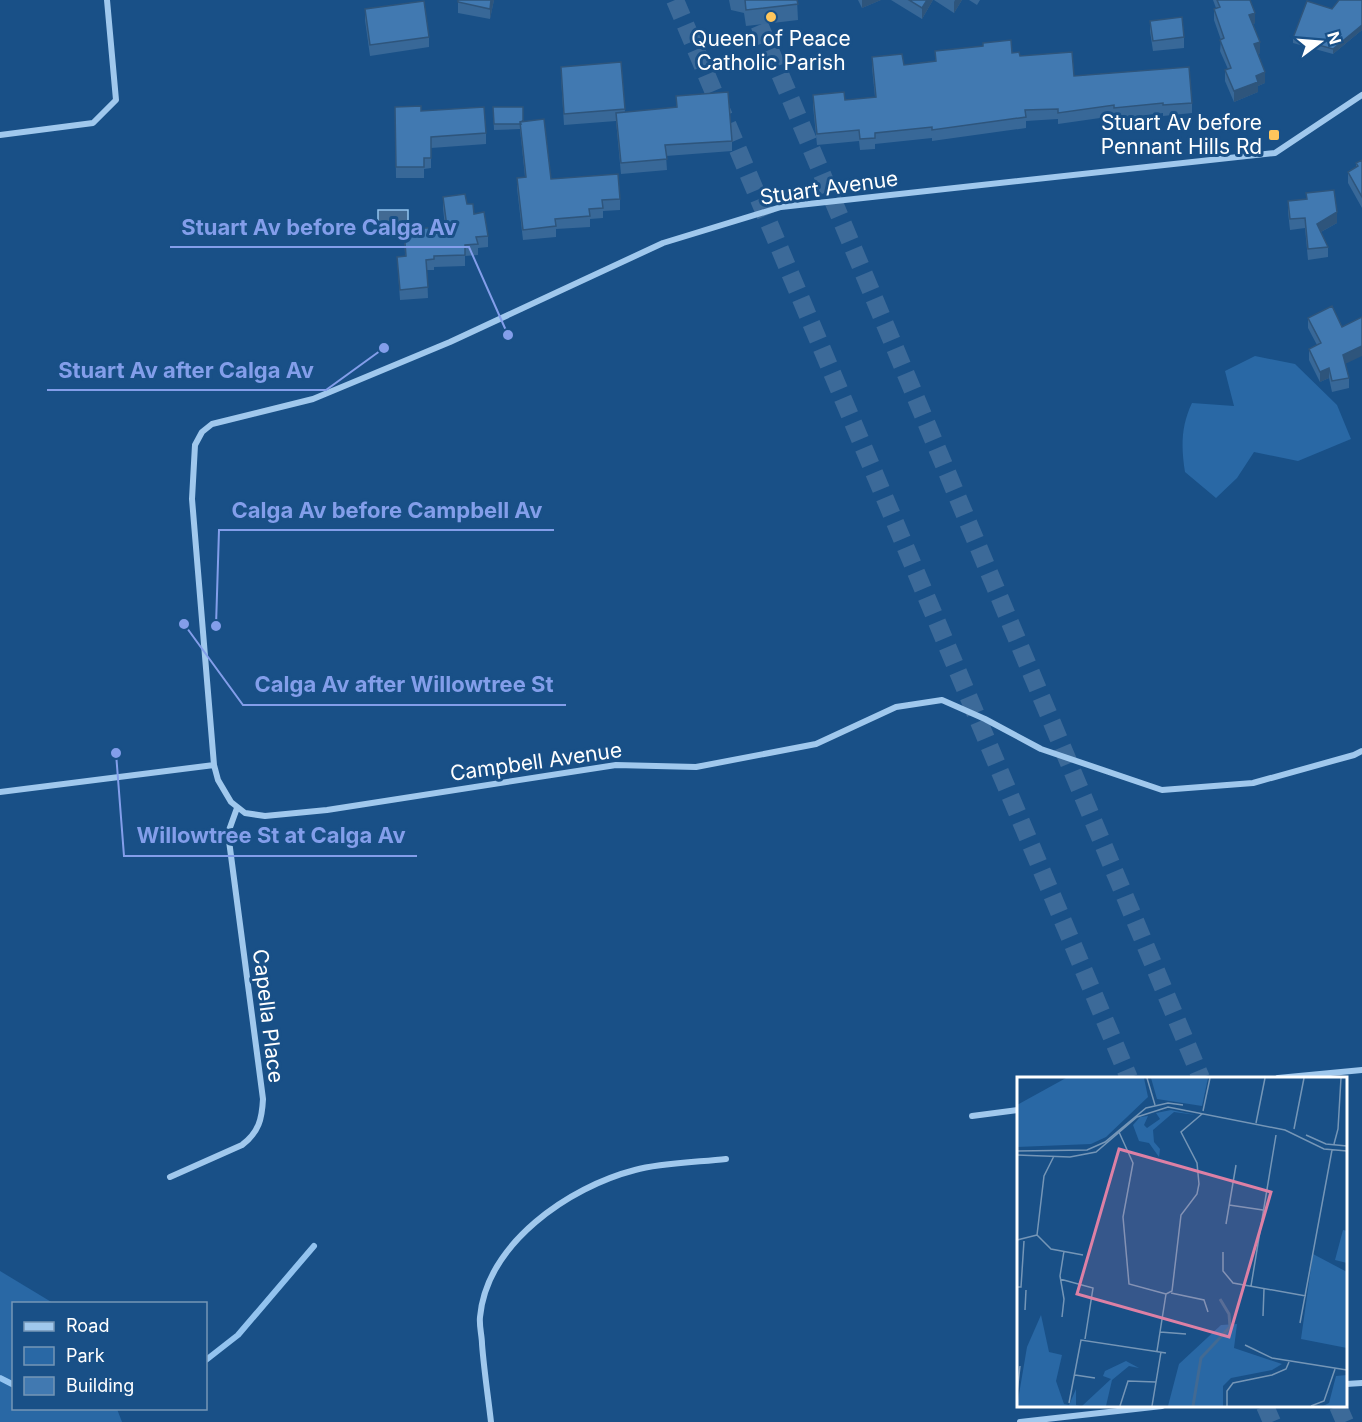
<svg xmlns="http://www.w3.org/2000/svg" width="1362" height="1422" font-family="Inter,sans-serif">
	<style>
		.green { fill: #2968a5 }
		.water { fill: #426a93; stroke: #93c3ef; stroke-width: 1.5 }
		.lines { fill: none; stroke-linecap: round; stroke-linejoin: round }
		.stream { stroke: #93c3ef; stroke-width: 6 }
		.motorway-tunnel { stroke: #3c6a99; stroke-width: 18; stroke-dasharray: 18 9; stroke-linecap: butt }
		.minor { stroke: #a0c8ed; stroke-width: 6 }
		.wall { fill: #386898 }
		.shaded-wall { fill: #2e557c }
		.building { fill: #4179b1; stroke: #2e557c; stroke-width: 1.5 }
		.poi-dot { fill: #ffc65c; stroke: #195087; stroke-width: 2 }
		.labels { text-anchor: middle; stroke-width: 6; stroke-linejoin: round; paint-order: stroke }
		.poi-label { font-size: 21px; fill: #fff; stroke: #195087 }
		.street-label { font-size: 21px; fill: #fff; stroke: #195087 }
		.inset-river { fill: none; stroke: #426a93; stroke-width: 3 }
		.inset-road { fill: none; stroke: #7596b7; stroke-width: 1.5 }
		.view { fill: #dd80a5; fill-opacity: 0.15; stroke: #dd80a5; stroke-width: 3 }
		.inset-edge { fill: none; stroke: #fff; stroke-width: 3 }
		.leader { fill: none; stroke: #839eea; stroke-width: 2 }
		.callout-dot { fill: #839eea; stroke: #195087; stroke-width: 2 }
		.callout-label { font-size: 22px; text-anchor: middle; font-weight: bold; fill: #839eea; stroke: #195087; stroke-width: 6; stroke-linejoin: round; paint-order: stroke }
	</style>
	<rect width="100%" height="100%" fill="#195087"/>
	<!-- green -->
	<path class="green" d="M 1255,356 L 1295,364 L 1337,405 L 1351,439 L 1298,461 L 1254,452 L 1237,478 L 1216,498 L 1185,472 C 1181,447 1181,426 1192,403 L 1234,406 L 1225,371 Z
		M 0,1271 L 53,1303 L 14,1304 L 14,1408 L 117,1409 L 122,1422 L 0,1422 Z"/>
	<!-- water -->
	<path class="water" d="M 378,210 L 408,210 L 408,222 L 378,223 Z"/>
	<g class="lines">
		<!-- stream -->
		<path class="stream" d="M 206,1360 L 238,1335 L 314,1246
			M 0,1378 L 14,1385"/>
		<!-- motorway-tunnel -->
		<path class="motorway-tunnel" d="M 675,0 L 1129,1078
			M 749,0 L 1201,1078
			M 1265,1406 L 1272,1422
			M 1338,1406 L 1345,1422"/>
		<!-- minor -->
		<path class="minor" d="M 1362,95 L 1275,153 L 781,207 L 663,243 L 450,342 L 313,399 L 212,424 L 202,432 L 195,445 L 192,499 L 214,765 L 218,780 L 231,802 L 245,813 L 265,816 L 327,810 L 616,765 L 696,767 L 816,744 L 896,707 L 942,700 L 985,719 L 1041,749 L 1162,790 L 1253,783 L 1354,755 L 1362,751
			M 0,135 L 93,123 L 116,100 L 107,0
			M 0,792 L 214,765
			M 1278,1078 L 1362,1070
			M 972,1116 L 1018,1110
			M 170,1177 L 242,1145 C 259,1132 262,1119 263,1099 L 228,833 L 237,808
			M 1346,1384 L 1362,1383
			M 491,1422 C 488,1396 484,1370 482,1344 C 482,1336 479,1326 480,1317 C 487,1243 569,1187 635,1170 C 660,1163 699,1162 726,1159
			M 1020,1422 L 1162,1406"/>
	</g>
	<!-- wall -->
	<path class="wall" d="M 458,0 L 494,0 L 490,19 L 458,13 Z
		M 729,0 L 797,0 L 798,20 L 746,26 L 744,13 L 731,10 Z
		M 858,0 L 881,0 L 862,8 Z
		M 891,0 L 933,0 L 922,19 Z
		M 934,0 L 962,0 L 954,13 Z
		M 969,0 L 980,0 L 977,5 Z
		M 1213,0 L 1250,0 L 1255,23 L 1253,24 L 1260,53 L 1258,54 L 1265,83 L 1258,86 L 1258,92 L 1234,102 L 1225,81 L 1225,70 L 1228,69 L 1220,51 L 1221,40 L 1214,20 L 1214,9 L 1216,8 Z
		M 1362,0 L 1362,30 L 1333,54 L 1293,43 L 1293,38 L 1332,9 Z
		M 365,9 L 429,37 L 429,47 L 370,56 L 365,20 Z
		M 1150,21 L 1184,37 L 1184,48 L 1153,51 L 1150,31 Z
		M 935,51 L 1012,53 L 1074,76 L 1192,103 L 1192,113 L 1163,116 L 1163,113 L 1114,119 L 1114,116 L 1058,124 L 1058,119 L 1026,121 L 1026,128 L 932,141 L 932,138 L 875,144 L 875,149 L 860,150 L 859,141 L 817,145 L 813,106 L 813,95 L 845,100 L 875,97 L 872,68 L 872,57 L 904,65 L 935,61 Z
		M 621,62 L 625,112 L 676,108 L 676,96 L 732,141 L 732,151 L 666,156 L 667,170 L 621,174 L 616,121 L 564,125 L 561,77 L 561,67 Z
		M 395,107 L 421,111 L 486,133 L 486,144 L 431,148 L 431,168 L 424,169 L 424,178 L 396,178 Z
		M 493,107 L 523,121 L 551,179 L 620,199 L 620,210 L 603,211 L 603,218 L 590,219 L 590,227 L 556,229 L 556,237 L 523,240 L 517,188 L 517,178 L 525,177 L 520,129 L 494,130 Z
		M 1362,160 L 1362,208 L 1348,183 L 1348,172 L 1356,167 L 1356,163 Z
		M 1306,193 L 1337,223 L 1321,232 L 1328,247 L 1328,257 L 1308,260 L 1305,228 L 1290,230 L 1288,212 L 1288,201 L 1306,199 Z
		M 443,197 L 467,204 L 488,236 L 488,247 L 478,248 L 478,255 L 465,256 L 465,266 L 434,267 L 434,270 L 427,270 L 428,298 L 400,300 L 397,257 L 405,256 L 404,229 L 445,227 L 443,208 Z
		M 1308,318 L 1345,364 L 1349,378 L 1349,388 L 1332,392 L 1329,378 L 1320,382 L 1309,360 L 1309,349 L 1317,345 L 1308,328 Z"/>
	<!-- shaded-wall -->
	<path class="shaded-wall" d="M 491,0 L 494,0 L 490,19 L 490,9 Z
		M 862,0 L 881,0 L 862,8 Z
		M 927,0 L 933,0 L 922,19 L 922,8 Z
		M 955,0 L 962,0 L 954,13 L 954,2 Z
		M 1255,13 L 1255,23 L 1249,26 L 1249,15 Z
		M 1362,25 L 1362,30 L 1333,54 L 1333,49 Z
		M 1260,42 L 1260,53 L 1254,55 L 1254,44 Z
		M 1265,72 L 1265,83 L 1258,86 L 1258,92 L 1234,102 L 1234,91 L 1256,76 Z
		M 1337,212 L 1337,223 L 1317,234 L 1317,224 Z
		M 1362,346 L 1362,356 L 1343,365 L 1343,355 Z
		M 1329,368 L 1329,378 L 1320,382 L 1320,372 Z"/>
	<!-- building -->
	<path class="building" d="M 458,0 L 491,0 L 490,9 L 458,2 Z
		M 745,0 L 797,0 L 798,4 L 746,10 Z
		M 909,0 L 927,0 L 922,8 Z
		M 1217,0 L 1250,0 L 1255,13 L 1249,15 L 1260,42 L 1254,44 L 1265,72 L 1256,76 L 1258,82 L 1234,91 L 1225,70 L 1231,68 L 1220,40 L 1224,38 L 1214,9 L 1220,7 Z
		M 1339,0 L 1362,0 L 1362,25 L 1333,49 L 1293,38 L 1307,1 L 1332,9 Z
		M 424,1 L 429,37 L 370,45 L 365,9 Z
		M 1182,17 L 1184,37 L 1153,41 L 1150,21 Z
		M 1011,40 L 1012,53 L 1019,52 L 1020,56 L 1072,52 L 1074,76 L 1189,67 L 1192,103 L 1163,105 L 1163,103 L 1114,108 L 1114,105 L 1058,113 L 1058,109 L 1025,110 L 1026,117 L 932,130 L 932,127 L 875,133 L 875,138 L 860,139 L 859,130 L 817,134 L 813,95 L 844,92 L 845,100 L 876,97 L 872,57 L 902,54 L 904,65 L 936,61 L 935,51 L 983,46 L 983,43 Z
		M 621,62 L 625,109 L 564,114 L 561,67 Z
		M 728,92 L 732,141 L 665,145 L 667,159 L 621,163 L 616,113 L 677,107 L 676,96 Z
		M 421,106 L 421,111 L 484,107 L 486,133 L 431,137 L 431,158 L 424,158 L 424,167 L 396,167 L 395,107 Z
		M 493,107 L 523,107 L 523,121 L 520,122 L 521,124 L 494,124 Z
		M 544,119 L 551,179 L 618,174 L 620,199 L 602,200 L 603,208 L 589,209 L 590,216 L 555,219 L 556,226 L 523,230 L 517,178 L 526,177 L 520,122 Z
		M 1362,160 L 1362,197 L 1348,172 L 1358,166 L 1356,163 Z
		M 1334,190 L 1337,212 L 1317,224 L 1328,247 L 1308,249 L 1305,218 L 1290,219 L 1288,201 L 1307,199 L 1306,193 Z
		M 465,194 L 467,204 L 473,204 L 474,214 L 484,212 L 488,236 L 476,237 L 478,244 L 465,245 L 465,255 L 434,256 L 434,259 L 426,260 L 428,287 L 400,290 L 397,257 L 406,256 L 404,229 L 447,227 L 443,197 Z
		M 1332,306 L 1342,327 L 1362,317 L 1362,346 L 1343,355 L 1349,378 L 1332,381 L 1329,368 L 1320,372 L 1309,349 L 1321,343 L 1308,318 Z"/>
	<!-- markers -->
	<g class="poi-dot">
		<circle cx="771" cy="17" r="6"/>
		<rect x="1268" y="129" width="12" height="12" rx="3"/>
	</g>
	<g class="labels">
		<!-- poi labels -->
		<g class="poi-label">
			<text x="771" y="46">Queen of Peace<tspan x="771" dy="24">Catholic Parish</tspan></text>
			<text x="1262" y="130" text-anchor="end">Stuart Av before<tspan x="1262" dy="24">Pennant Hills Rd</tspan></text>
		</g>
		<!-- street labels -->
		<g class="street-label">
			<text transform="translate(829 188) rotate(-8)" y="7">Stuart Avenue</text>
			<text transform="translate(536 762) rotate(-8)" y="7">Campbell Avenue</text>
			<text transform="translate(268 1016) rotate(83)" y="7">Capella Place</text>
		</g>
	</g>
	<!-- overview -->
	<g transform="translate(1017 1077)">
		<rect width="330" height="330" fill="#195087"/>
		<path d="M 49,1 L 127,1 L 131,20 L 89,60 L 74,67 L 0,70 L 0,28 ZM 134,1 L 191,1 L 185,29 L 140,22 ZM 154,33 L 179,38 L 157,35 L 136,53 L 137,65 L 143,72 L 142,80 L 132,66 L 122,64 L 116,48 L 123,40 L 131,39 L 127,48 L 130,51 L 143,42 L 139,36 ZM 326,153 L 330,154 L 330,186 L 318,183 ZM 296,177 L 330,195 L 330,271 L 284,262 ZM 24,238 L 32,275 L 45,278 L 39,304 L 47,327 L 52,328 L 59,312 L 59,328 L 63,329 L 0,329 L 10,270 ZM 220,247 L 217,271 L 265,287 L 255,293 L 214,301 L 206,309 L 206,329 L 151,329 L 162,287 L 204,248 ZM 109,284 L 122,291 L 112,289 L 95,303 L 89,329 L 65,329 L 94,302 L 86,299 L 88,294 ZM 330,298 L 330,329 L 306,329 L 312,326 L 319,299 Z" fill="#2968a5"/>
		<path class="inset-river" d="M 176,329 L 184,281 L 213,250 L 212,237 L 203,222"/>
		<path class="inset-road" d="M 130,1 L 138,28M 186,34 L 193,1M 239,46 L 248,1M 277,52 L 287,1M 102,55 L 116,86 L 106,140 L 112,207 L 149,217M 289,58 L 309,67 L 330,69M 317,67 L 321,52 L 324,1M 0,74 L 70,73 L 88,65 L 129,31 L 151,26 L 166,28M 0,78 L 53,80 L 79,75 L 120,40 L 151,30 L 268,53 L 307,72 L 330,74M 212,128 L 246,133M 209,147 L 219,88M 20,158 L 27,99 L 37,79M 20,158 L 34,172 L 66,178M 0,163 L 20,158M 206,175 L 206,194 L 216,206 L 289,219M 43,202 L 76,211 L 68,262M 234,209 L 259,58M 0,210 L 4,210 L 7,164M 154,216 L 187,223 L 191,235M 149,217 L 155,214 L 164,138 L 180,117 L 182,107 L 180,86 L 164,55 L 185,37M 8,233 L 9,213M 246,239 L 247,212M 45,240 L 47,222 L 43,199 L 47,174M 283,246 L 315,73M 143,255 L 169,257M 228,268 L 255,281 L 330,293M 140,274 L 149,217M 58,298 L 78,301M 0,316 L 3,289M 52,326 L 64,263 L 149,276M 103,329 L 111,304 L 139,305M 135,329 L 144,275M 210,329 L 210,314 L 216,306 L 255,298 L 269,292 L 272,285M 294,329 L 307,324 L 318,292"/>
		<path class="view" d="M 102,72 L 254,115 L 212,260 L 60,217 Z"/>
		<rect width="330" height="330" class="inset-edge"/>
	</g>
	<!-- callouts -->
	<path class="leader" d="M508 335L469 247H170M384 348L326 390H47M216 626L219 530H554M184 624L243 705H566M116 753L124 856H417"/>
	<g class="callout-dot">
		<circle cx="508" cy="335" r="6"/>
		<circle cx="384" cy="348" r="6"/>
		<circle cx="216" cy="626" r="6"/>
		<circle cx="184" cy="624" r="6"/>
		<circle cx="116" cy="753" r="6"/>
	</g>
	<g class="callout-label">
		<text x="319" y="235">Stuart Av before Calga Av</text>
		<text x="186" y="378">Stuart Av after Calga Av</text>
		<text x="387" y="518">Calga Av before Campbell Av</text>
		<text x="404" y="692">Calga Av after Willowtree St</text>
		<text x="271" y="843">Willowtree St at Calga Av</text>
	</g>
	<!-- legend -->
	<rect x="12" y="1302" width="195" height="108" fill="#195087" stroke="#7596b7" stroke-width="1.5"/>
	<rect x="24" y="1322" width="30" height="9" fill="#a0c8ed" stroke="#7596b7" stroke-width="1.5"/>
	<text x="66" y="1332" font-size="18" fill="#ffffff">Road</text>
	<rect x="24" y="1347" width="30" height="18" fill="#2968a5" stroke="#7596b7" stroke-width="1.5"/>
	<text x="66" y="1362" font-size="18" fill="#ffffff">Park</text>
	<rect x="24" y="1377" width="30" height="18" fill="#4179b1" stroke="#7596b7" stroke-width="1.5"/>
	<text x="66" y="1392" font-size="18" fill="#ffffff">Building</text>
	<!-- north arrow -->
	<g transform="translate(1320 42) rotate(74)" stroke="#195087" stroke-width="4.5" paint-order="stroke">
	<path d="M0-4.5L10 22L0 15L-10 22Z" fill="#ffffff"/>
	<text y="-9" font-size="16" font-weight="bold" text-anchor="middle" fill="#ffffff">N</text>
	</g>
</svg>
